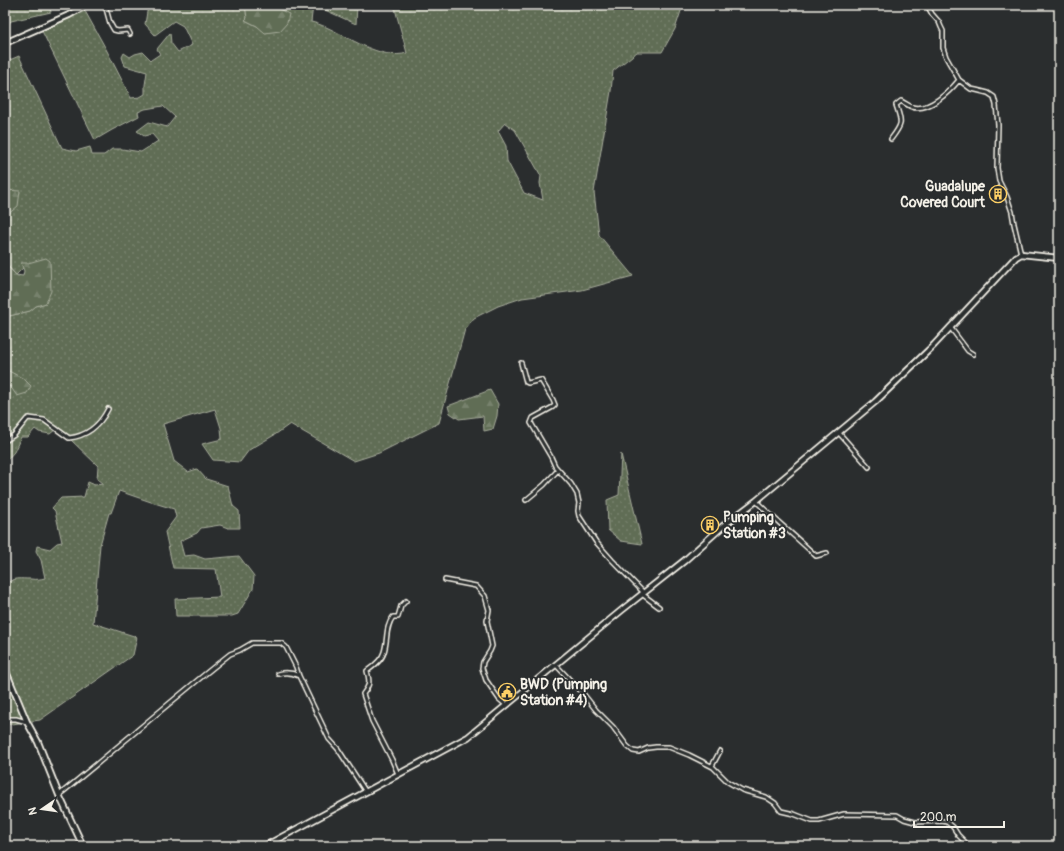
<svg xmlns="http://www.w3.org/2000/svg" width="1064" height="851" font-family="Pangolin,sans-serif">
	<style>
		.grass { fill: url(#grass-dots); stroke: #aaaf9e; fill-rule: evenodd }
		.forest { fill: url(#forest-firs); stroke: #aaaf9e }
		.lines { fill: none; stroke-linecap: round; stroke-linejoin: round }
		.street-casing { stroke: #f4f1e8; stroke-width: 6 }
		.secondary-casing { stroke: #f4f1e8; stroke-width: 8 }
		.street { stroke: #2a2d2e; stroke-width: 3 }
		.secondary { stroke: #2a2d2e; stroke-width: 4.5 }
		.labels { text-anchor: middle; stroke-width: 3.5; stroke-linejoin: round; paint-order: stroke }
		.poi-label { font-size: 14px; font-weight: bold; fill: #f4f1e8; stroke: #2a2d2e; text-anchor: start }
	</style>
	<defs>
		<pattern id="grass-dots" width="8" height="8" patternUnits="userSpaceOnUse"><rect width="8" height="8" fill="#606d55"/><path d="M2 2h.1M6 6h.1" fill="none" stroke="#77826d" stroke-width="1.8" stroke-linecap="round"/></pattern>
		<pattern id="forest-firs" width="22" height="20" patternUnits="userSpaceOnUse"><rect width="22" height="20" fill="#606d55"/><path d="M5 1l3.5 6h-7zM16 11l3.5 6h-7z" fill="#77826d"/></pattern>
	</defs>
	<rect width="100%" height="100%" fill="#2a2d2e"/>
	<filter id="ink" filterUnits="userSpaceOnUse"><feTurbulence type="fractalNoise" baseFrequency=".025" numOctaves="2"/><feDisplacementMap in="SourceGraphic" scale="8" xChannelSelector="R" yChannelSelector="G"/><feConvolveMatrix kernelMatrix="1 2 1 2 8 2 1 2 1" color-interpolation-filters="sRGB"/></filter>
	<g filter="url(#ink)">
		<!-- grass -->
		<path class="grass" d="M 5,5 L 49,5 L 51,12 L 11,21 L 5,28 Z
			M 147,5 L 244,5 L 246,11 L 247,18 L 245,20 L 257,26 L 276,7 L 271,5 L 313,5 L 311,22 C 316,23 321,25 326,27 C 347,36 382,61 407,53 L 394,5 L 683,5 L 675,29 L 662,52 L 637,52 L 613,71 L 611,91 L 594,192 L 599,235 L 633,276 L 582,290 L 522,298 L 498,306 L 474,318 L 465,329 L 439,423 L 379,453 L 354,461 L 290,424 L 276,434 L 249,450 L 240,462 L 213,460 L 202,444 L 222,439 L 221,428 L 215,409 L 163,424 L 174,461 L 188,472 L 197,469 L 206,479 L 228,486 L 233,506 L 239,511 L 240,528 L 228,528 L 220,525 L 201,528 L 197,533 L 180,541 L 184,556 L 194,555 L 205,559 L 239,556 L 254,576 L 253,589 L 238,614 L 232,616 L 176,616 L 175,599 L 220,597 L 216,569 L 173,568 L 165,532 L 176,517 L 174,509 L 151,502 L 119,491 L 111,513 L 109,513 L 100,545 L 93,623 L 137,637 L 133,655 L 40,720 L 5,725 L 5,584 C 16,577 19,579 31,579 C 36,580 41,579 45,578 L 41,560 L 36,551 L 37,546 L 50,549 L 57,543 L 62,542 L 55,511 L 52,508 L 61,498 L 84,497 L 88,482 L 95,485 L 103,484 L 97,479 L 98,466 L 71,440 L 56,429 L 50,434 L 39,432 L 35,429 L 28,437 L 21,437 L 14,452 L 5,462 L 5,387 L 10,386 L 8,371 L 5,369 L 5,317 L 30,311 L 36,306 L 46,303 L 28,263 L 16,275 L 9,267 L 5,270 L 5,215 L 7,215 L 20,192 L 5,190 L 5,62 L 19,56 L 62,148 L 76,151 L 90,147 L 92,155 L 104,155 L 112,149 L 122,149 L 141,152 L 158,141 L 152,134 L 144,136 L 137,131 L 149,122 L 167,127 L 175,117 L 163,106 L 145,109 L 138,112 L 139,116 L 112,130 L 95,140 L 42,31 L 85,11 L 106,49 L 131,98 L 140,97 L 145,94 L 145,85 L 147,72 L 125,66 L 122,57 L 124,53 L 130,57 L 135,54 L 143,52 L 151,60 L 160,54 L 157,49 L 170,33 L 171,43 L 178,52 L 192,45 L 183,26 L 174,21 L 155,35 L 145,24 L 148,6 ZM 505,123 L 515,130 L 541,176 L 540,183 L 543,200 L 524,193 L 507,161 L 506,146 L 498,131 Z
			M 314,5 L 357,5 L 356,24 Z
			M 621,454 L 642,544 L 621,541 L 608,530 L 607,500 L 619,495 Z"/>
		<!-- forest -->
		<path class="forest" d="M 244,5 L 271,5 L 289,14 L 287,23 L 280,31 L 265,33 L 257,26 L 245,20 L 247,18 L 246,11 Z
			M 5,190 L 20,191 L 18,206 L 7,215 L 5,215 Z
			M 46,258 L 50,261 L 51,291 L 46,303 L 36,306 L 30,311 L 5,317 L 5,270 L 8,267 L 16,275 L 23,276 L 24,271 L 21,263 L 28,263 Z
			M 5,369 L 24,379 L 31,386 L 27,393 L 17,396 L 10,386 L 5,387 Z
			M 490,390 L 498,404 L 497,416 L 493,429 L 484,431 L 483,416 L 459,419 L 450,413 L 448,406 Z"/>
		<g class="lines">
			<defs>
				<path id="street" d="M 105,5 L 110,23 L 114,30 L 118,31 L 128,30 L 130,34
					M 927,5 L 932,14 L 939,22 L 941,27 L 943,31 L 943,48 L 946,57 L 959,80 L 971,89 L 976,90 L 988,93 L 994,97 L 996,105 L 998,125 L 997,168 L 999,181 L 1007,197 L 1012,212 L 1014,224 L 1021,254
					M 891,139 C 903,123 902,123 896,105 L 901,101 C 905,103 909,106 912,107 C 929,112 950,91 959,80
					M 950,327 L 968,351 L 973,354
					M 521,363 L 526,382 L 528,383 L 541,380 L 553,400 L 555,405 L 553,407 L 533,418 L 531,423 L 551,457 L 555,466 L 571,484 L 577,494 L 579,503 L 578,511 L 579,516 L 596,542 L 612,560 L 644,593
					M 839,433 L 869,467
					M 5,441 L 14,435 L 27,419 L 29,418 L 44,420 L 69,438 C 87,436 100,425 108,409
					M 526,500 L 544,485 L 558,470
					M 756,501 C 775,520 796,537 816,556 L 827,553
					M 445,580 L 476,586 L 485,596 L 489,610 L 487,621 L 492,646 L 490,651 L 483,662 L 482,668 L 486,680 L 499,699 L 506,705
					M 642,594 L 659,607
					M 556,665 L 585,696 L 596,710 L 613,727 L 627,746 L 633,751 L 639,752 L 648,748 L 656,747 L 669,747 L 689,755 L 713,767 L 728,782 L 742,790 L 766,797 L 775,803 L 781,811 L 794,814 L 812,821 L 819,821 L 844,814 L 897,815 L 904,819 L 915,822 L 942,821 L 947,822 L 953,827 L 958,835 L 969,846
					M 278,674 C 285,672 293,673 299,676 L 329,739 L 338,749 L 366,792
					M 5,719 L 16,719 L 27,722
					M 712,766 L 720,751
					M 398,774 L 392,760 L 372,721 L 363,694 C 370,685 370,682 367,671 C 374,666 382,660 384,652 C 388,640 385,627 393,617 L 398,617 L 401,606 L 406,601
					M 59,795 C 116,749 172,700 230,654 L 240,650 L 252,643 L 281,643 L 286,647 L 296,667 L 299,676"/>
				<path id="secondary" d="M 5,43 L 69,15 L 86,5
					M 5,669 L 27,722 L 38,742 L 59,795 L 83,846
					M 265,846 L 468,737 L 622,610 L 684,561 L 723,526 L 756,501 L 875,402 L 934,345 L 1016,257 L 1021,254 L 1059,258"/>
			</defs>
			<!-- street casing -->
			<use href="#street" class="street-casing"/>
			<!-- secondary casing -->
			<use href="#secondary" class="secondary-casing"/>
			<!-- street -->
			<use href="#street" class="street"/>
			<!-- secondary -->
			<use href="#secondary" class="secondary"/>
		</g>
	</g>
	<!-- icons -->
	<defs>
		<symbol id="building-ring" viewBox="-11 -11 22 22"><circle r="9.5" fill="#2a2d2e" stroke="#ffd166" stroke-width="1.5"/><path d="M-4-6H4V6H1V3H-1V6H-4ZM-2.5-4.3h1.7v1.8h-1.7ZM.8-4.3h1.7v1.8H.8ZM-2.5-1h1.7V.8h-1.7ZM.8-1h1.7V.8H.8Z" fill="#ffd166"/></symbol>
		<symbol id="civic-ring" viewBox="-11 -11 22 22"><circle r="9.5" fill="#2a2d2e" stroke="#ffd166" stroke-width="1.5"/><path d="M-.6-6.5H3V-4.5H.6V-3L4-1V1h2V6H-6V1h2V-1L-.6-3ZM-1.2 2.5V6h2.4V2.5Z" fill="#ffd166"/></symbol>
	</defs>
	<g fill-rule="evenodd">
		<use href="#building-ring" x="988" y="184" width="20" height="20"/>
		<use href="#building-ring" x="700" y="515" width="20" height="20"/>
		<use href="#civic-ring" x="497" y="682" width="20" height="20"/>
	</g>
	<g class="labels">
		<!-- poi labels -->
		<g class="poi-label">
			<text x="985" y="191" text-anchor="end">Guadalupe<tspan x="985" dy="16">Covered Court</tspan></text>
			<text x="723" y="522">Pumping<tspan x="723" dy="16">Station #3</tspan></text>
			<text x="520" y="689">BWD (Pumping<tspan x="520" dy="16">Station #4)</tspan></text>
		</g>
	</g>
	<!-- margin -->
	<rect width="1064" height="851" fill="none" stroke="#2a2d2e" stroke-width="20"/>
	<rect x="10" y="10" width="1044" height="831" fill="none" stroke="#f4f1e8" stroke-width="1.5" filter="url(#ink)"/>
	<!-- north arrow -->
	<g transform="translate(42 809) rotate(257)" stroke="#2a2d2e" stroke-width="3" paint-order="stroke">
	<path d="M0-3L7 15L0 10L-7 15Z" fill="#f4f1e8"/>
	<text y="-6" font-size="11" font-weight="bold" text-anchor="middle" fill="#f4f1e8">N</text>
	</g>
	<!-- scale -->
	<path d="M914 821v6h90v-6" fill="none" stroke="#f4f1e8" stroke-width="2"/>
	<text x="920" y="821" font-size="12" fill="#f4f1e8" stroke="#2a2d2e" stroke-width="3" paint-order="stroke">200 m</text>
</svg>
